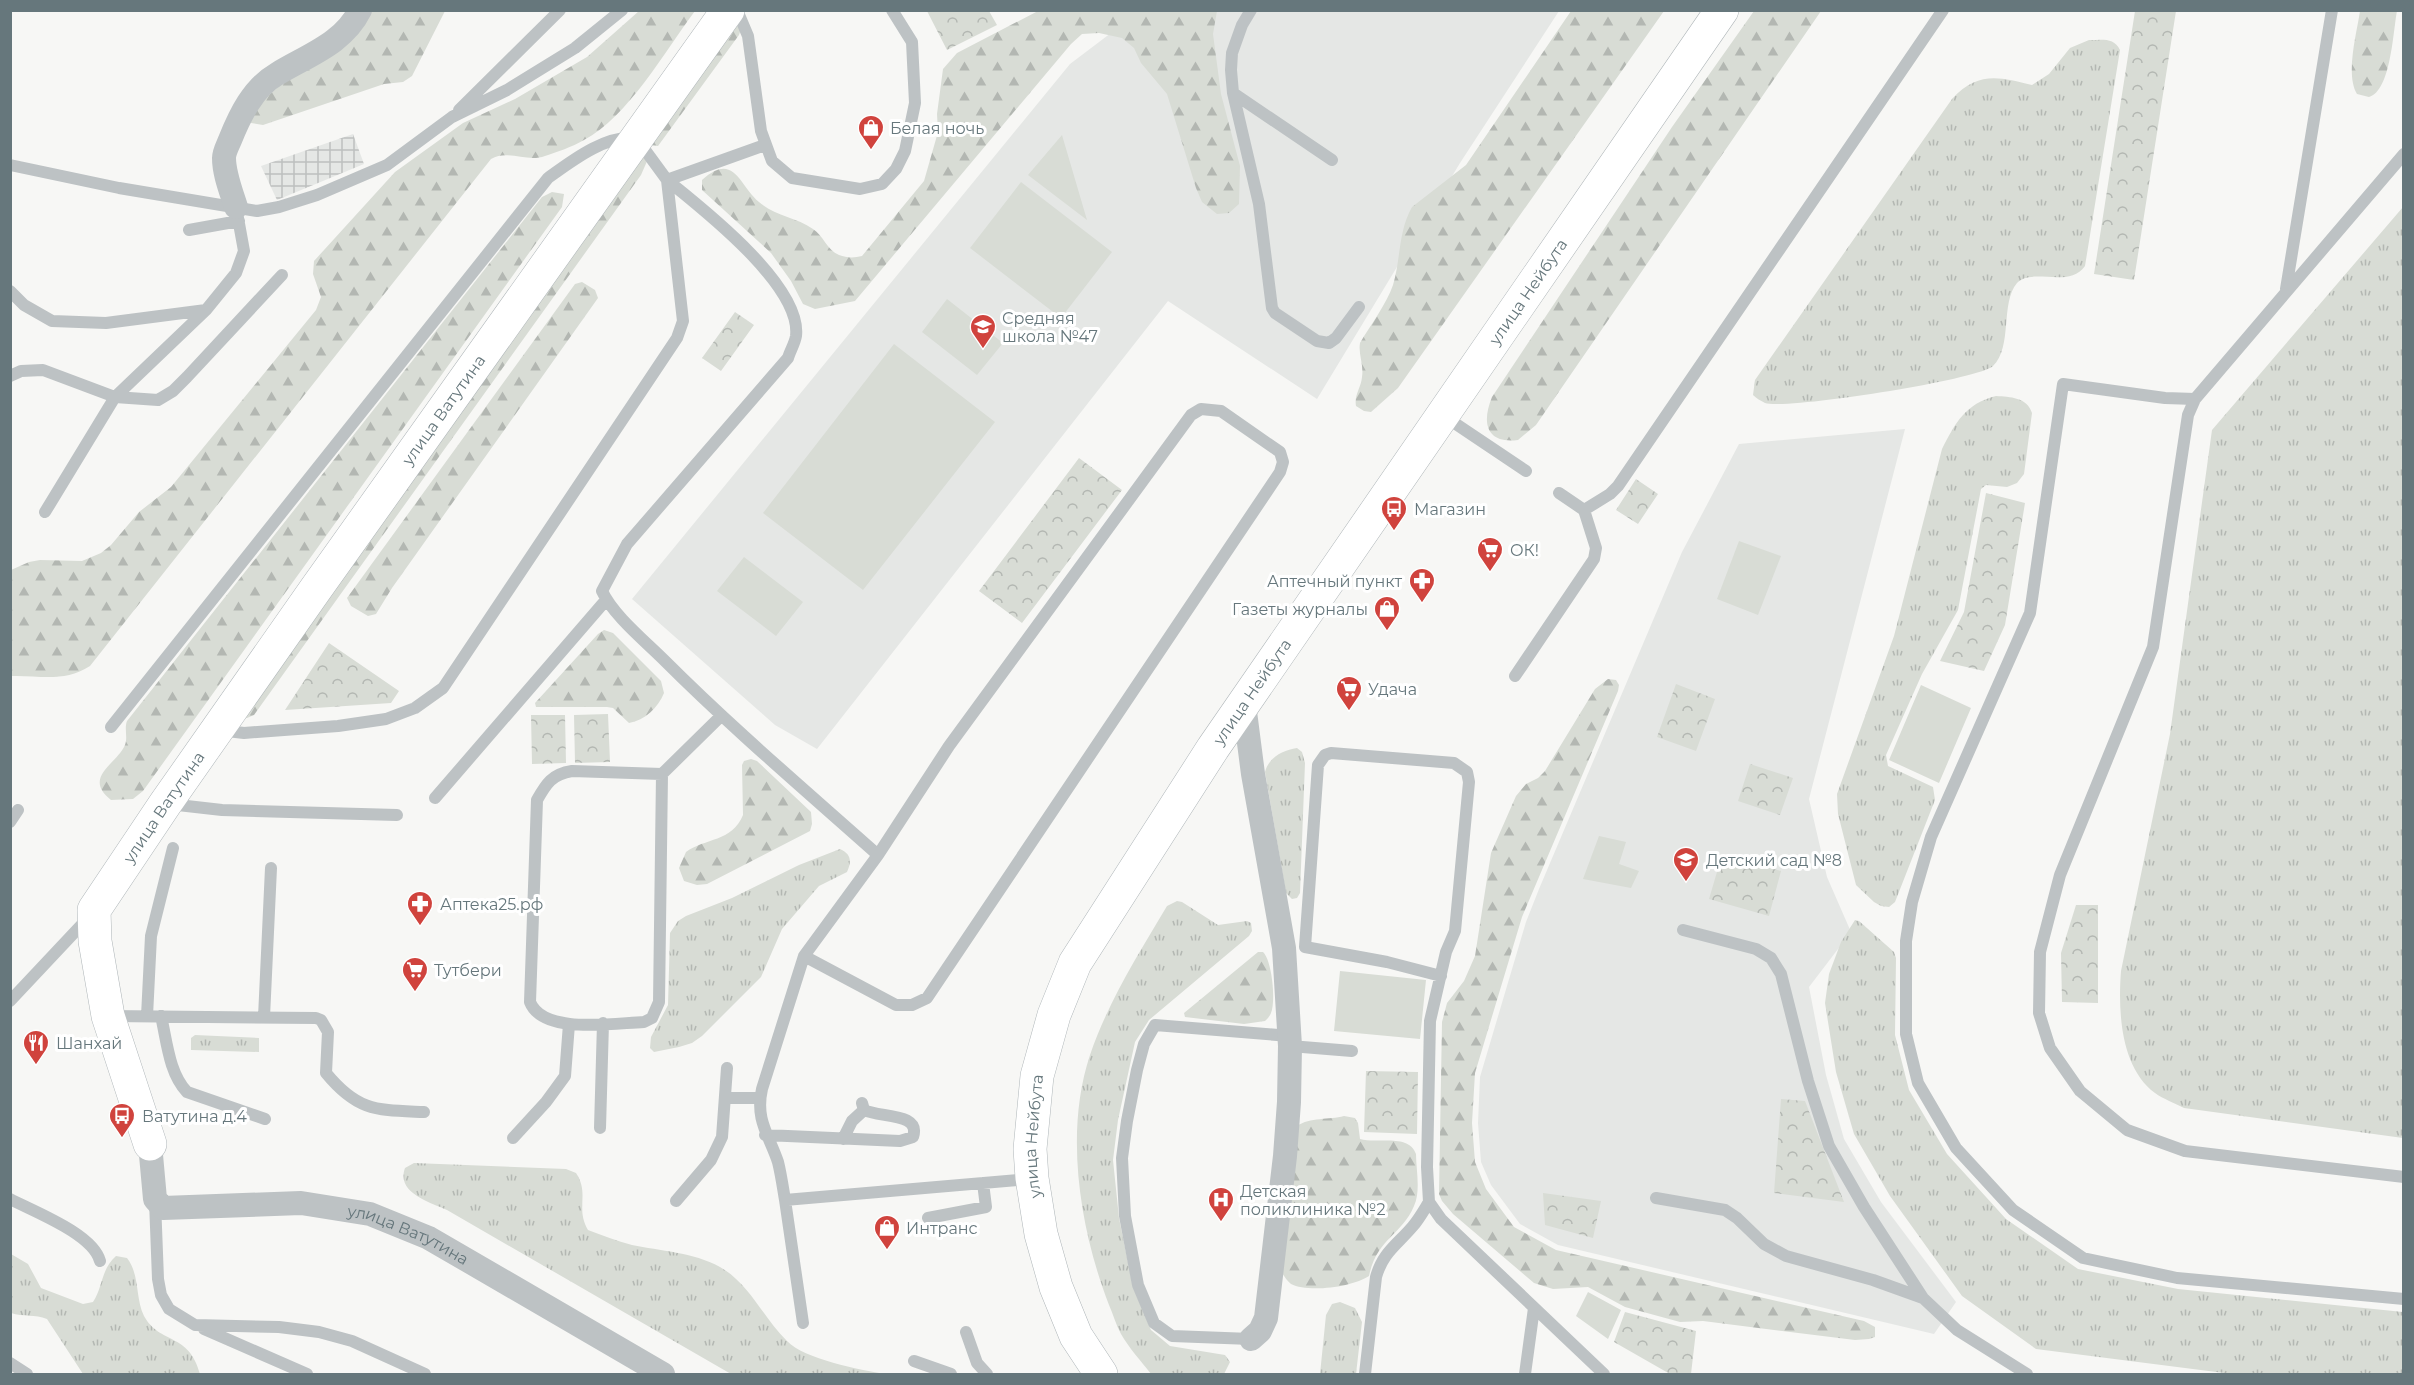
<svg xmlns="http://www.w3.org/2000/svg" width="2414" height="1385" font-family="Montserrat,sans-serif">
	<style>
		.built { fill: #e5e7e5 }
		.industrial { fill: url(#industrial-grid) }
		.grass { fill: url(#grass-tufts) }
		.forest { fill: url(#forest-firs) }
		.park { fill: url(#park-crowns) }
		.pitch { fill: #d8dcd5 }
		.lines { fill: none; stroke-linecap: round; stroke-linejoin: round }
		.secondary-casing { stroke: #afb6b9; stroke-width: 34 }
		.lane { stroke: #bdc2c4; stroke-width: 12 }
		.street { stroke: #bdc2c4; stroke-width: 24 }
		.secondary { stroke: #fff; stroke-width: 33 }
		.labels { text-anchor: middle; stroke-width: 6; stroke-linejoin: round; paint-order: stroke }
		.poi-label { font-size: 16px; fill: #66777c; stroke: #fff; text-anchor: start }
		.street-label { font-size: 16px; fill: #66777c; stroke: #fff }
	</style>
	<defs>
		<pattern id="industrial-grid" width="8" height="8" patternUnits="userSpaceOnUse" patternTransform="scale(1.5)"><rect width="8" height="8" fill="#e5e7e5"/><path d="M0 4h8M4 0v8" fill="none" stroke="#bdc0bf"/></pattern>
		<pattern id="grass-tufts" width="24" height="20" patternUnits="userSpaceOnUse" patternTransform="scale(1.5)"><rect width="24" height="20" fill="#d8dcd5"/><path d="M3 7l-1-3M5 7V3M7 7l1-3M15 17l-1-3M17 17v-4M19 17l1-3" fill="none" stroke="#b3b7b2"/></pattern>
		<pattern id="forest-firs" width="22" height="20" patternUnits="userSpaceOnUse" patternTransform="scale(1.5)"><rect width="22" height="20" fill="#d8dcd5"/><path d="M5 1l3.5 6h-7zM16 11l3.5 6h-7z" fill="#b3b7b2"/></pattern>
		<pattern id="park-crowns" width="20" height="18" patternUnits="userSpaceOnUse" patternTransform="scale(1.5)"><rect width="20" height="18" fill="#d8dcd5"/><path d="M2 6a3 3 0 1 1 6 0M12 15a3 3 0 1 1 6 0" fill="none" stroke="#b3b7b2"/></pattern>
	</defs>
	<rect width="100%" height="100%" fill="#f7f7f5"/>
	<!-- built -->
	<path class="built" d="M 1140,11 L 1559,11 L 1460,163 L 1317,399 L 1168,301 L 817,749 L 775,725 L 632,599 L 1070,64 Z
		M 1905,429 L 1809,799 L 1827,877 L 1851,932 L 1809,987 L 1826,1075 L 1844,1139 L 1881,1202 L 1956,1302 L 1934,1334 L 1558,1245 L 1520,1224 L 1491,1185 L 1481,1162 L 1478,1123 L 1480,1077 L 1526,922 L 1539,889 L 1682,552 L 1739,444 Z"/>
	<!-- industrial -->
	<path class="industrial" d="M 353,134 L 364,164 L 277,200 L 261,166 Z"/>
	<!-- grass -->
	<path class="grass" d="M 2089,40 C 2102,40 2114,37 2120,50 L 2085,266 C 2069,289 2032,267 2017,283 C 2000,303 2013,347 1993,366 C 1978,380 1786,410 1765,403 C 1761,401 1756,398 1753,395 L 1755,380 L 1952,99 C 1978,71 1999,77 2032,85 L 2049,74 L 2070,48 Z
		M 2403,207 L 2403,1138 L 2184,1108 C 2175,1103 2163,1099 2155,1093 C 2120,1067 2118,1010 2121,971 L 2170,734 L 2212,430 Z
		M 1996,396 C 2010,397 2027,397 2032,413 L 2024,474 L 2017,483 L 2007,487 L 1986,485 L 1981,489 L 1958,610 L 1922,674 L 1886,755 L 1888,766 L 1933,787 L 1935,800 L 1895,902 L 1889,907 L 1881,906 L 1874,902 L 1856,885 L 1838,814 L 1837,794 L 1894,636 L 1942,449 C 1956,422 1965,404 1996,396 Z
		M 1297,748 L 1302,752 L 1305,763 L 1300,893 L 1297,898 L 1292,899 L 1286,893 L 1265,772 C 1269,757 1283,750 1297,748 Z
		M 840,849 C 851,854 852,861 847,872 L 819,886 L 782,929 L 761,977 L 702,1036 L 692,1043 L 679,1047 L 654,1052 L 650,1048 L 651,1037 L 668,1005 L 670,933 L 678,921 L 686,916 L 732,898 L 799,865 Z
		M 1177,901 L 1182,902 L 1218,925 L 1247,921 L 1251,923 L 1252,931 L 1249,936 L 1149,1020 L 1135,1042 L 1118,1120 L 1113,1160 L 1119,1218 L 1133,1287 L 1151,1330 L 1170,1346 L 1225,1355 L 1230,1362 L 1224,1374 L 1151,1374 C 1141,1361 1129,1348 1121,1334 C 1116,1325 1113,1314 1109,1305 C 1080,1230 1064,1133 1090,1055 C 1108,1002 1139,953 1167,906 Z
		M 1855,920 L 1859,921 L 1894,952 L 1896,958 L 1895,1035 L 1909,1090 L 1947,1154 L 2006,1219 L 2078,1269 L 2178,1289 L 2403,1312 L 2403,1374 L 2232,1374 L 2036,1349 L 1962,1296 L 1890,1196 L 1854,1134 L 1836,1072 L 1825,1003 L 1829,974 L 1841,942 Z
		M 195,1035 L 259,1038 L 259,1052 L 191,1050 L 191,1038 Z
		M 414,1163 L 566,1169 L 576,1173 C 590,1194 575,1208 588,1230 C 602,1235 617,1241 632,1245 C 660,1251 693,1252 720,1267 C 750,1284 763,1318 787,1341 C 804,1359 860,1370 886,1374 L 731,1374 L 447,1210 C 430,1202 396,1193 405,1168 Z
		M 11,1254 L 28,1264 L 41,1288 L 83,1304 L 93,1302 C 103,1287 101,1269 116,1256 L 127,1258 C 140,1275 135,1297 144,1316 C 160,1345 189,1332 200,1374 L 83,1374 L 47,1319 C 35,1314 23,1317 11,1313 Z
		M 1340,1302 L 1355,1308 L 1362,1322 L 1356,1374 L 1320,1374 L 1326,1315 L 1332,1304 Z"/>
	<!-- forest -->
	<path class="forest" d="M 1117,10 L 1217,11 L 1213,34 L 1221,94 L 1240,166 L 1239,204 L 1229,213 L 1217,214 L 1202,202 L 1196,188 L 1167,94 L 1141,63 L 1134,48 L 1122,38 L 1099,33 L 1082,34 L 1071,44 L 855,301 L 815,309 L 803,304 L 791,281 L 771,253 L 702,190 L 702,180 C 734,151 739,185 759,202 C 775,216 796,217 813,229 C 823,235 827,250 839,255 C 847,258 854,258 862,256 L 924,181 L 938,132 L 937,114 L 943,69 L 957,53 L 1038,11 Z
		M 371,11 L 445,11 L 412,76 L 403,82 L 384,84 L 263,125 L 251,123 L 250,117 L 260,102 Z
		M 639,11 L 695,11 C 665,51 628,117 584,140 C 572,147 557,152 545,156 C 527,163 508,149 491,159 L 90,666 C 64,683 39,675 11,676 L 11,570 L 29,562 L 40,560 L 82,561 L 101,553 L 111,545 L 139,512 L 171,487 L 316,310 L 321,297 L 313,274 L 314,261 L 395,172 L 463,123 L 515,99 L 587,57 Z
		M 1571,11 L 1664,11 L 1398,388 L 1371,412 L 1364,411 L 1356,406 C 1354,395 1361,388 1362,377 C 1364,365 1358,354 1360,343 C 1370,326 1387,303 1393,285 C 1401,258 1398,232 1412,207 L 1466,165 Z
		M 1754,11 L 1821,11 L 1536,425 L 1518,440 C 1487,444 1481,424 1492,397 L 1672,127 Z
		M 2360,11 L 2397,11 C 2393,31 2391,91 2369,97 L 2357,94 C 2345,75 2357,32 2360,11 Z
		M 732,20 L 741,29 L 739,35 L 658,146 L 648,145 Z
		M 634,151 L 648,159 L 641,175 L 254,715 L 247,718 L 243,717 Z
		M 552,192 L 564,194 L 562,207 L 143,791 L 133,799 L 111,800 C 82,777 117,764 125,745 C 128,737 124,729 127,721 L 542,197 Z
		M 582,282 L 595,290 L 598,298 L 392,588 L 376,614 L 368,616 L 351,606 L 347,598 L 575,284 Z
		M 604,630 L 613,633 L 661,681 L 664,693 C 658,708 645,720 629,723 L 613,708 L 607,707 L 536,707 L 535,703 L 598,634 Z
		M 1608,679 L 1616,680 L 1619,685 L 1618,691 L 1522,917 L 1475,1073 L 1472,1123 L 1475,1162 L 1486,1189 L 1514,1227 L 1556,1250 L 1864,1321 L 1875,1327 L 1875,1337 L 1869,1339 L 1855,1340 L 1703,1321 L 1680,1322 L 1625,1307 L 1588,1287 L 1553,1289 L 1534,1283 L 1453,1214 L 1442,1201 L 1439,1194 L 1442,1022 L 1447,1003 L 1464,981 L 1475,956 L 1491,853 L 1516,796 L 1526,784 L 1538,778 L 1545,771 L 1595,689 Z
		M 751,759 L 757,761 L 811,812 L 812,824 L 810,831 L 707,884 L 697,885 L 684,881 L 679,868 L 686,852 C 705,838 732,842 743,815 L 742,765 L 744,761 Z
		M 1258,952 L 1263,952 C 1272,960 1276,1001 1271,1013 C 1270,1016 1268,1018 1265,1021 L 1244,1024 L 1185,1017 L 1184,1013 Z
		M 1344,1116 L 1355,1118 L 1358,1123 L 1360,1139 C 1377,1144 1409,1133 1416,1154 C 1416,1169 1421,1191 1414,1206 C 1402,1235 1377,1238 1369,1276 C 1353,1287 1308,1293 1291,1284 C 1287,1281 1285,1277 1282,1273 L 1297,1126 C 1310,1117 1329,1120 1344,1116 Z"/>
	<!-- park -->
	<path class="park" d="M 927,11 L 989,11 L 997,25 L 947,50 Z
		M 2135,11 L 2176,11 L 2134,280 L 2094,274 Z
		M 735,312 L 754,325 L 721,371 L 702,358 Z
		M 1079,458 L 1122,490 L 1022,623 L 979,591 Z
		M 1636,479 L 1658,494 L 1638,524 L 1616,510 Z
		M 1986,493 L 2025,503 L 2005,625 L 1984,671 L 1940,661 L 1964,612 Z
		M 329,643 L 399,691 L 391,703 L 285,710 Z
		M 1676,684 L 1715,699 L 1696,751 L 1657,737 Z
		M 608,714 L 610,762 L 575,763 L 574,715 Z
		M 531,715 L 565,715 L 566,763 L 532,764 Z
		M 1750,764 L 1793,778 L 1780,815 L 1738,801 Z
		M 1722,855 L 1781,871 L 1769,916 L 1709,899 Z
		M 2076,905 L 2098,905 L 2098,1003 L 2062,1002 L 2061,953 Z
		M 1366,1071 L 1418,1072 L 1417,1134 L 1364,1132 Z
		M 1781,1099 L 1805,1101 L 1844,1202 L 1774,1193 Z
		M 1543,1193 L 1601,1201 L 1593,1238 L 1545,1225 Z
		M 1625,1312 L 1696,1331 L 1691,1374 L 1670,1374 L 1614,1342 Z"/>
	<!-- pitch -->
	<path class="pitch" d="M 1062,135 L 1087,220 L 1028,175 Z
		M 1021,182 L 1112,252 L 1061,318 L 970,248 Z
		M 947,299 L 1003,343 L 977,375 L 922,332 Z
		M 894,344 L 995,422 L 863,590 L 763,513 Z
		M 1739,541 L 1781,556 L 1758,615 L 1717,599 Z
		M 744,557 L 803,602 L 776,636 L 717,591 Z
		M 1921,685 L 1971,708 L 1939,783 L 1889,760 Z
		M 1599,836 L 1626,842 L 1619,864 L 1639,871 L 1631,888 L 1583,879 Z
		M 1340,971 L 1426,980 L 1420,1039 L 1334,1031 Z
		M 1588,1292 L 1621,1310 L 1608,1339 L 1576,1316 Z"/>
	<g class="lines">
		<defs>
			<g id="secondary">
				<path id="s2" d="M 150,1144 L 108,1016 L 95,941 L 94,910 L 165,804 L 315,590 L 728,10"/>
				<path id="s3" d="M 1101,1374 L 1076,1336 L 1056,1287 L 1041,1234 L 1032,1178 L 1030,1149 L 1037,1076 L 1054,1015 L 1075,963 L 1213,748 L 1722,10"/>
			</g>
		</defs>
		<!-- secondary casing -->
		<use href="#secondary" class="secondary-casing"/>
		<!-- lane -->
		<path class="lane" d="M 737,10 L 748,36 L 761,131 L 772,161 L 792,178 L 860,189 L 882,184 L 896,169 L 905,151 L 915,103 L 912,42 L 892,10
			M 1251,10 L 1242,25 L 1232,53 L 1231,70 L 1233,93 L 1259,204 L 1272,308 L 1275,313 L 1317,341 L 1329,343 L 1336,338 L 1359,307
			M 1233,93 L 1332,160
			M 459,110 L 560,10
			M 2404,154 L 2195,399 L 2188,415 L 2153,647 L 2060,875 L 2040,952 L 2039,1013 L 2050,1048 L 2080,1091 L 2127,1130 L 2185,1151 L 2404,1177
			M 10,165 L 119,188 L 257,211 L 279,207 L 317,195 L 387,165 L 452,117 L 507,90 L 575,48 L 622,10
			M 667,180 C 703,209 802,286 796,336 C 795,343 790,351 788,358 L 627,544 L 602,591 C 613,615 645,641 664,660 C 732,728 805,790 878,855 L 804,956 L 762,1089 C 755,1120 769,1135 778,1162 C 781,1174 783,1188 785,1200 L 1030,1179
			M 667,180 L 765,145
			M 189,230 L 239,221
			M 2286,289 L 2332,10
			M 10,291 L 24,305 L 52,321 L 106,323 L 206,310
			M 10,376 L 21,371 L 43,370 L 115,397 L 158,400 L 173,391 L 187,377 L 282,275
			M 2195,399 L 2165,398 L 2063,384 L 2030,613 L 1931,837 L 1912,902 L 1906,941 L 1906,1034 L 1918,1083 L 1956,1148 L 2013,1210 L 2083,1258 L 2177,1278 L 2404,1299
			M 1444,416 L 1526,471
			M 1559,493 L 1584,510 L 1610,494 L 1618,486 L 1943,10
			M 45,512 L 115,397 L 206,310 L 236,273 L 244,251 L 236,207
			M 1515,676 L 1594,559 L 1596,548 L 1584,510
			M 111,727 L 548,178 C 570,162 609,132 637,139 L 667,180 L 683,321 L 677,338 L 443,688 L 415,708 L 386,719 L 338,726 L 244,733 L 219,730
			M 662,774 L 659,1002 L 652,1018 L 644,1022 C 614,1023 543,1035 530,1002 L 537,800 C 546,784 552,774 572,771 L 662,774 L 721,716
			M 435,798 L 606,600
			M 169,804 L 222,810 L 397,815
			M 10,822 L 18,810
			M 1683,930 L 1756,949 L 1771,958 L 1781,974 L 1808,1081 L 1829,1146 L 1864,1207 L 1923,1298 L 1957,1330 L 2027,1374
			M 804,956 L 896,1005 L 912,1005 L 927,998 L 1280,472 L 1283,462 L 1280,452 L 1221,411 L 1201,409 L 1191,415 L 949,746 L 878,855
			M 1441,976 L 1387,962 L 1305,947 L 1318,765 L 1325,755 L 1331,753 L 1454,763 L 1467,772 L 1469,782 L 1455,931 L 1446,952 L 1430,1021 L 1427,1167 L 1429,1202 L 1441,1219 L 1604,1374
			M 10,1001 L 88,918
			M 109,1016 L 316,1018 L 321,1020 L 328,1032 L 326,1073 C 358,1112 377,1110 424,1112
			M 147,1016 L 151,936 L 173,848
			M 161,1016 C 167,1042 169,1073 187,1092 L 265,1119
			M 264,1017 L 271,868
			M 1290,1046 L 1352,1051
			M 726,1098 L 760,1098
			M 600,1128 L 603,1023
			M 765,1135 L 900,1141 L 913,1137 C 921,1112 880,1118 864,1110 L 862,1103
			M 513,1138 L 546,1102 L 565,1076 L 569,1024
			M 843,1139 L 852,1121 L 864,1110
			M 1656,1198 L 1725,1210 L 1737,1218 L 1764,1244 L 1786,1256 L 1873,1280 L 1923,1298
			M 10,1199 C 35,1212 93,1234 100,1261
			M 785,1200 L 803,1323
			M 155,1201 L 158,1279 L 161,1295 L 169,1309 L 195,1325 L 279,1327 L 319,1332 L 352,1341 L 425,1374
			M 676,1201 L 711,1160 L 722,1137 L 727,1068
			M 928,1218 L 986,1207 L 983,1183
			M 204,1329 L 307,1374
			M 966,1332 L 977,1363 L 987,1374
			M 1251,1339 L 1172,1336 L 1154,1323 L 1138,1285 L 1125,1216 L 1122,1158 L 1127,1121 L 1137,1070 L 1144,1044 L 1155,1025 L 1290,1036
			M 914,1361 L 951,1374
			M 10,1363 L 27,1374
			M 1365,1374 L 1376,1277 C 1383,1252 1397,1245 1413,1226 C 1419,1219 1424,1210 1429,1202
			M 1525,1374 L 1534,1308"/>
		<!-- street -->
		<g class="street">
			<path d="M 236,207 C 231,191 224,174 224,158 C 224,152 228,145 230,140 C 240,115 253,88 277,74 C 308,55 343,44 360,10"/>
			<path d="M 1244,704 L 1253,774 L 1284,948 L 1290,1046 L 1289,1102 L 1285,1156 L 1266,1318 L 1260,1331 L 1251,1339"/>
			<path id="s1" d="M 150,1144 L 155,1199 L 163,1208 L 301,1203 L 370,1214 L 429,1238 L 663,1374"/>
		</g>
		<!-- secondary -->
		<use href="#secondary" class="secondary"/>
	</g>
	<!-- icons -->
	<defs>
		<symbol id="shop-pin" viewBox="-11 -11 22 30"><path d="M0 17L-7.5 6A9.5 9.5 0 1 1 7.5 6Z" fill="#d0433d" stroke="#fff"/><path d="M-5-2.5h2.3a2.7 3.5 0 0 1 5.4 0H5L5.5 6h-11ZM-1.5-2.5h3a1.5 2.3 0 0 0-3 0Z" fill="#fff"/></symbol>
		<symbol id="school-pin" viewBox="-11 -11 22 30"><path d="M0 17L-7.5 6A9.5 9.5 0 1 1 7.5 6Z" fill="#d0433d" stroke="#fff"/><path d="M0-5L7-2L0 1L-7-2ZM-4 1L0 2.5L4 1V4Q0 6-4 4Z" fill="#fff"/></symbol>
		<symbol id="bus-pin" viewBox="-11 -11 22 30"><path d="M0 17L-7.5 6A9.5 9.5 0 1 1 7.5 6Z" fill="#d0433d" stroke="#fff"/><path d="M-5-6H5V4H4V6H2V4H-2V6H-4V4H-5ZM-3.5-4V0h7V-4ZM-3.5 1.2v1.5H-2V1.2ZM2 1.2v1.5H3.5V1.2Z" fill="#fff"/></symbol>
		<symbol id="supermarket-pin" viewBox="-11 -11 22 30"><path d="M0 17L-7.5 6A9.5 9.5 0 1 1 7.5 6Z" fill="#d0433d" stroke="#fff"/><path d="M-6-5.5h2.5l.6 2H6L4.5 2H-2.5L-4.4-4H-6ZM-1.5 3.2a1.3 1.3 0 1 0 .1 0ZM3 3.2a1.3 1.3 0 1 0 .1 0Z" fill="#fff"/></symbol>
		<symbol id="pharmacy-pin" viewBox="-11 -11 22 30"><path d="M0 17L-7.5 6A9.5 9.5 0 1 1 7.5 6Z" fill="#d0433d" stroke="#fff"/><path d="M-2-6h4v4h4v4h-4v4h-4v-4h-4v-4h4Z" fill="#fff"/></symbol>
		<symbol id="restaurant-pin" viewBox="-11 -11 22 30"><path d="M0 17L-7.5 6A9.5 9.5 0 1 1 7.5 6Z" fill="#d0433d" stroke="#fff"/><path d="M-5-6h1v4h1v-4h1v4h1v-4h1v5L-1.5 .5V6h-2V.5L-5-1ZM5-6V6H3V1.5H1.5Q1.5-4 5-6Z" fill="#fff"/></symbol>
		<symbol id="hospital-pin" viewBox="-11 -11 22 30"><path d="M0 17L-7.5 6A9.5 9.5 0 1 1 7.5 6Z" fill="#d0433d" stroke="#fff"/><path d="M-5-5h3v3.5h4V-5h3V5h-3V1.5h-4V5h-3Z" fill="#fff"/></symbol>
	</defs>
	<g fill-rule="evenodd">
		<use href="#shop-pin" x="856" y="113" width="30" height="40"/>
		<use href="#school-pin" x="968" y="312" width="30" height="40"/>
		<use href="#bus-pin" x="1379" y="494" width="30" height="40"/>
		<use href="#supermarket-pin" x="1475" y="535" width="30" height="40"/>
		<use href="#pharmacy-pin" x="1407" y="566" width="30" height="40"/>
		<use href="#shop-pin" x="1372" y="594" width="30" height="40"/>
		<use href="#supermarket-pin" x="1334" y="674" width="30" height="40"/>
		<use href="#school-pin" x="1671" y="845" width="30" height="40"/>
		<use href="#pharmacy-pin" x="405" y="889" width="30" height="40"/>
		<use href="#supermarket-pin" x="400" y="955" width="30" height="40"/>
		<use href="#restaurant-pin" x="21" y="1028" width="30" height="40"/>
		<use href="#bus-pin" x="107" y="1101" width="30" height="40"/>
		<use href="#hospital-pin" x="1206" y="1185" width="30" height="40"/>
		<use href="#shop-pin" x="872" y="1213" width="30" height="40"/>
	</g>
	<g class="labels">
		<!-- poi labels -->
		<g class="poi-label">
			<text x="890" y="134">Белая ночь</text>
			<text x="1002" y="324">Средняя<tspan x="1002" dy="18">школа №47</tspan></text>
			<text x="1414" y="515">Магазин</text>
			<text x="1510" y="556">ОК!</text>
			<text x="1402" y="587" text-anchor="end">Аптечный пункт</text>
			<text x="1368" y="615" text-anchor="end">Газеты журналы</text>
			<text x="1368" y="695">Удача</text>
			<text x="1706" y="866">Детский сад №8</text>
			<text x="440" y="910">Аптека25.рф</text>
			<text x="434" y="976">Тутбери</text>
			<text x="56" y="1049">Шанхай</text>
			<text x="142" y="1122">Ватутина д.4</text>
			<text x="1240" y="1197">Детская<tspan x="1240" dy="18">поликлиника №2</tspan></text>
			<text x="906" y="1234">Интранс</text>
		</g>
		<!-- street labels -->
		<g class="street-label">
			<text dy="6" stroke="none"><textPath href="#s3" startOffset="1242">улица Нейбута</textPath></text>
			<text dy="6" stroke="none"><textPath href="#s2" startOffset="852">улица Ватутина</textPath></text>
			<text dy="6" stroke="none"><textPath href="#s3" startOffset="756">улица Нейбута</textPath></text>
			<text dy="6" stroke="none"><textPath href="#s2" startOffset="366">улица Ватутина</textPath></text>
			<text dy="6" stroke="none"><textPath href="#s3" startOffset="252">улица Нейбута</textPath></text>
			<text dy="6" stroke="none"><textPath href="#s1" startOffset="318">улица Ватутина</textPath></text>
		</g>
	</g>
	<!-- border -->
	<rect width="2414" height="1385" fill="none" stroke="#66777c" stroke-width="24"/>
</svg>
